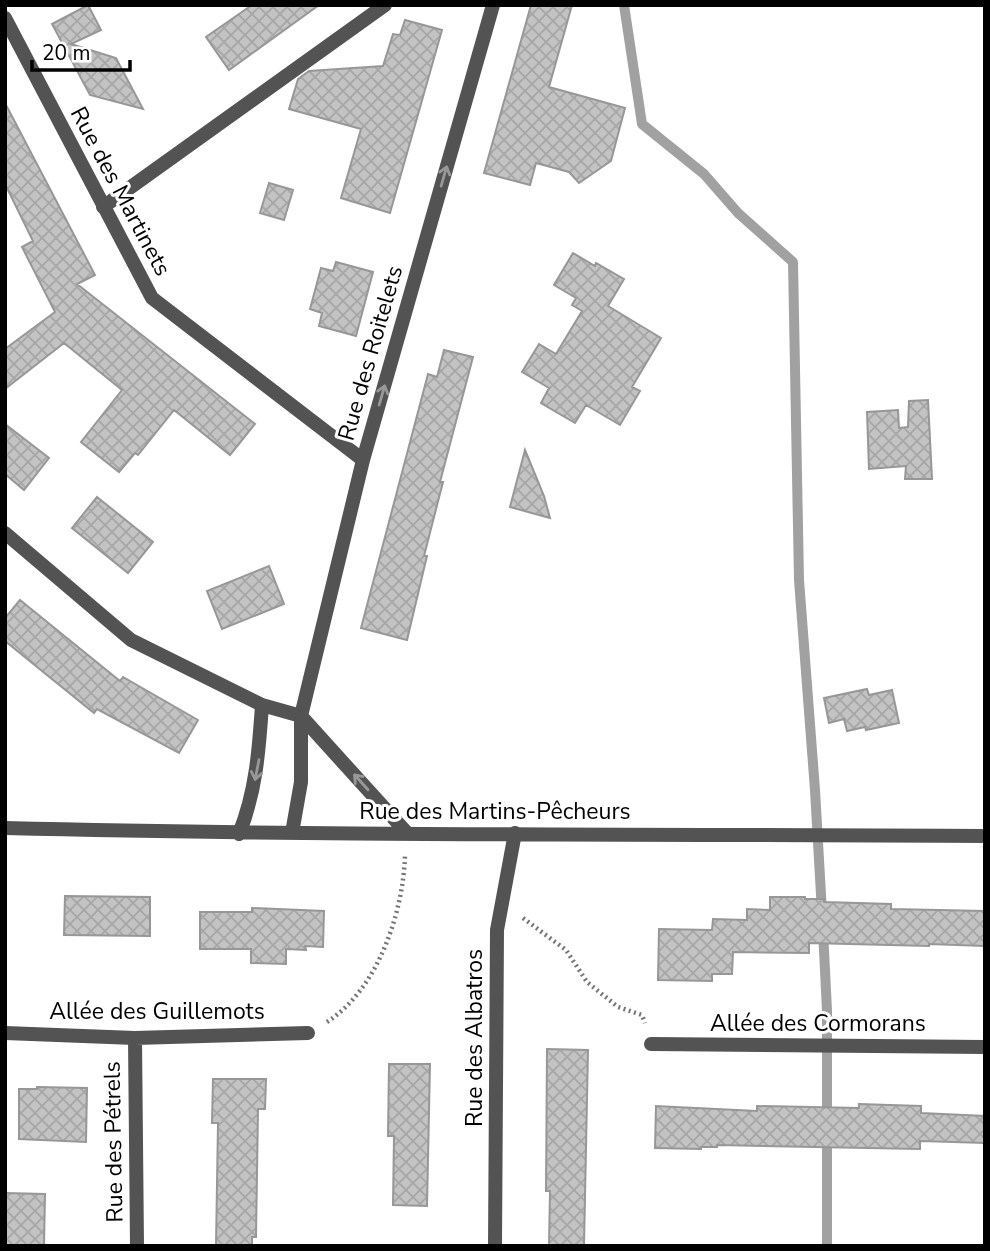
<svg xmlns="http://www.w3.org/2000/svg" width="990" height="1251" font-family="'Nunito Sans',sans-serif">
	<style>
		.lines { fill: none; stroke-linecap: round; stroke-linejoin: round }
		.stream { stroke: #a1a1a1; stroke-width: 10 }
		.building { fill: url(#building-cross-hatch); stroke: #979797; stroke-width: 2 }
		.path { stroke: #757575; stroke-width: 4.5; stroke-dasharray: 2 3.5; stroke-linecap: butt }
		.minor { stroke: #535353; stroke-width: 14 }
		.oneway { stroke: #989898 }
		.labels { text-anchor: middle; stroke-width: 6; stroke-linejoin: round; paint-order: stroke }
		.street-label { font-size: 23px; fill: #000; stroke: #fff }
	</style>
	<defs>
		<pattern id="building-cross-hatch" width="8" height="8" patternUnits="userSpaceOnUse" patternTransform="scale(1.75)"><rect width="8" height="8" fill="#c3c3c3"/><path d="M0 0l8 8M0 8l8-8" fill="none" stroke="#a6a6a6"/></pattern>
	</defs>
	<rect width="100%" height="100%" fill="#fff"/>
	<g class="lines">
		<!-- stream -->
		<path class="stream" d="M 624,5 L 642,124 L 704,174 L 738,213 L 793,262 L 799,580 L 815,790 L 822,912
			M 823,930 L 827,1011 L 827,1118
			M 827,1137 L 827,1246"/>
	</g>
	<!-- building -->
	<path class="building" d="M 88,5 L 101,30 L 71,44 L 116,58 L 143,109 L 90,95 L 52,24 Z
		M 252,5 L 319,5 L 229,70 L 206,37 Z
		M 531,5 L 572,5 L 549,87 L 625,108 L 611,161 L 579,183 L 569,172 L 536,163 L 530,185 L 484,173 Z
		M 405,20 L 442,30 L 390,213 L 341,198 L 361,129 L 289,109 L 298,79 L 309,71 L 383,66 L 393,34 L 400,35 Z
		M 5,103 L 95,275 L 77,284 L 255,424 L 230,455 L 174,410 L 138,455 L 135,453 L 119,472 L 81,442 L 122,390 L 64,343 L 5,389 L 5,349 L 55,312 L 22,247 L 33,241 L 5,184 Z
		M 269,183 L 293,190 L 284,220 L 260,213 Z
		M 573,253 L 595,266 L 596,263 L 624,279 L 608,306 L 661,338 L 632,387 L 640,391 L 620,425 L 586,405 L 575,423 L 541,403 L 549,388 L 522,372 L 539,344 L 556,354 L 582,311 L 572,305 L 576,298 L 554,285 Z
		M 336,262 L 373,272 L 356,336 L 319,326 L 322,313 L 310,309 L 321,268 L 333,271 Z
		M 444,350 L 473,357 L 440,482 L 443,482 L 424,556 L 427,556 L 407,640 L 361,628 L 428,374 L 437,377 Z
		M 928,400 L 932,479 L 905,479 L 906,466 L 869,469 L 867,412 L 898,410 L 899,428 L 908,427 L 909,401 Z
		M 5,424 L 49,458 L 24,490 L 5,474 Z
		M 525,450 L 544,496 L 550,518 L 510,507 Z
		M 97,497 L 153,542 L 128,573 L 72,528 Z
		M 269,566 L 284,604 L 222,629 L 207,591 Z
		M 20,600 L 120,681 L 123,677 L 198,720 L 179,753 L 97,709 L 94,713 L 5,641 L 5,618 Z
		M 867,689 L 869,695 L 892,690 L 899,723 L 866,730 L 865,727 L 847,731 L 844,719 L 829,723 L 824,698 Z
		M 65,896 L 150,897 L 150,936 L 64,935 Z
		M 770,897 L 805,897 L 805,899 L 824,899 L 824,902 L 891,904 L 891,909 L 985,911 L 985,943 L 984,946 L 929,944 L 929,946 L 809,943 L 809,953 L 733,952 L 732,974 L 712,974 L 712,981 L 658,980 L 659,929 L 712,930 L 713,919 L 747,920 L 747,909 L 770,910 Z
		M 252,908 L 324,911 L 323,947 L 305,946 L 306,950 L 286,949 L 286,964 L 251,963 L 251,949 L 200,949 L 200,912 L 252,912 Z
		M 547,1049 L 588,1050 L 584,1246 L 549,1246 L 550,1191 L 546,1191 Z
		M 389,1064 L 430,1064 L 427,1206 L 393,1205 L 394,1136 L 388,1136 Z
		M 213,1079 L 266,1079 L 265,1109 L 258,1109 L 256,1237 L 252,1237 L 252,1246 L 216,1246 L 218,1123 L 212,1123 Z
		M 37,1087 L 87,1088 L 86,1142 L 19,1139 L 19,1089 L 37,1089 Z
		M 859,1104 L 921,1106 L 921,1113 L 985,1116 L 985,1143 L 920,1141 L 920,1149 L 717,1145 L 717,1147 L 701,1147 L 701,1149 L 655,1148 L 656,1106 L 757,1111 L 757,1106 L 859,1108 Z
		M 5,1193 L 45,1194 L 44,1246 L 5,1246 Z"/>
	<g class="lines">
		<!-- path -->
		<path class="path" d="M 523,918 L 566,950 L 587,982 L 618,1007 L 642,1015 L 645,1023
			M 327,1022 C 378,989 403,913 405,856"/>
		<!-- minor -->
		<path class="minor" d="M 5,18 L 152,298 L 363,460
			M 103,207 L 385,5
			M 5,533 L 131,640 L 262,705 L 301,716 L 406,832
			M 5,828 C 332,836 658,834 985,836
			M 292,833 L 301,782 L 301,716 L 363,460 L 493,5
			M 239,834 C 256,792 259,750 262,705
			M 5,1033 L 135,1038 L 308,1033
			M 135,1038 L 137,1246
			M 651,1044 L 985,1047
			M 495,1246 L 497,930 L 515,833"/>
	</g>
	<!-- one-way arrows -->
	<defs><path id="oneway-shaft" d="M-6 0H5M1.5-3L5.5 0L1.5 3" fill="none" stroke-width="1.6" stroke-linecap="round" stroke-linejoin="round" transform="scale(1.75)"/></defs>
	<g class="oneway">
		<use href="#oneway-shaft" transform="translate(444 176) rotate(-74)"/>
		<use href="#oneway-shaft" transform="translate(382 395) rotate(-74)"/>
		<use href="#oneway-shaft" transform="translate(257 770) rotate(101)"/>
		<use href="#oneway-shaft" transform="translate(361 782) rotate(-132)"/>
	</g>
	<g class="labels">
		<!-- street labels -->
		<g class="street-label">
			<text transform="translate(121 191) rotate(62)" y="8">Rue des Martinets</text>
			<text transform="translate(370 353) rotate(-74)" y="8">Rue des Roitelets</text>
			<text x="495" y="819">Rue des Martins-Pêcheurs</text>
			<text x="157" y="1019">Allée des Guillemots</text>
			<text x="818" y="1031">Allée des Cormorans</text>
			<text transform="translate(474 1038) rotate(-90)" y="8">Rue des Albatros</text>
			<text transform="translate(113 1142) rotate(-91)" y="8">Rue des Pétrels</text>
		</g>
	</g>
	<!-- border -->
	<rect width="990" height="1251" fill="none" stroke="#000000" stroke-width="14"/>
	<!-- scale -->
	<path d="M32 60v10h98v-10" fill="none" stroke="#000000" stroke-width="3.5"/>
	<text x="42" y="60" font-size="21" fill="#000000" stroke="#ffffff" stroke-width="5" paint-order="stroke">20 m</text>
</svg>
